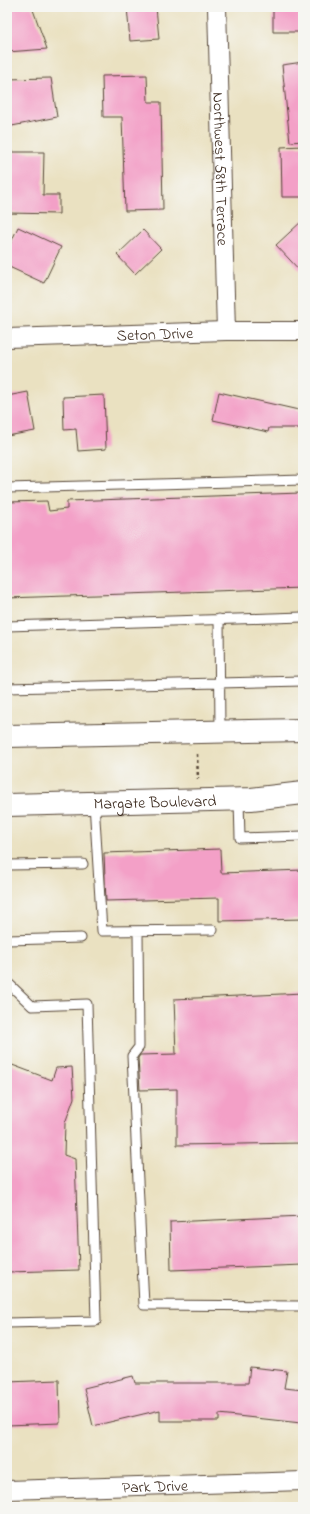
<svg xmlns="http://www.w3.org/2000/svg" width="310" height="1514" font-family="'Indie Flower',sans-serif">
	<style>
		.building { fill: #f3a0c7 }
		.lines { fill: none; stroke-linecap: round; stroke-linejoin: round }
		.service-casing { stroke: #554536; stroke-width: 11 }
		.minor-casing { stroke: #554536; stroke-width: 20 }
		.tertiary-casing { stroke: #554536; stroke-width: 24 }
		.path { stroke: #554536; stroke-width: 2.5; stroke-dasharray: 3 3; stroke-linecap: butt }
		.service { stroke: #fff; stroke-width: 9 }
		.minor { stroke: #fff; stroke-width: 18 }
		.tertiary { stroke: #fff; stroke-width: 22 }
		.labels { text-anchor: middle; stroke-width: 3; stroke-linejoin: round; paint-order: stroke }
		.street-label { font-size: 16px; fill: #3b2a1e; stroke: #f6f6f2 }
	</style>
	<rect width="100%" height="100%" fill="#f6f6f2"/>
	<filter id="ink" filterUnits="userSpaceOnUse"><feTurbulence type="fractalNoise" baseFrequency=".025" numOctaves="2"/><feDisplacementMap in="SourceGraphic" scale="8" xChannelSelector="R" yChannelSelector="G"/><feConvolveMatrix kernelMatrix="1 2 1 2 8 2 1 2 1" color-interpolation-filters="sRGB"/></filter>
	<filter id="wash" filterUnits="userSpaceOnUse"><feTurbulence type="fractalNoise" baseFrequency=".012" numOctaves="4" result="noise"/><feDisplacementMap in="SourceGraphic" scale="16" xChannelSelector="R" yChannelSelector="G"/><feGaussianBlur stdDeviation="0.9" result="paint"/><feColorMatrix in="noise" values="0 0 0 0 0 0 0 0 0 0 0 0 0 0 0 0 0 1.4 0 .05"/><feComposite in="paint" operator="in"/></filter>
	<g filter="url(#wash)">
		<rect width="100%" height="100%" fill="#eae1c1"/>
		<g id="blocks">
			<!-- building -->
			<path class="building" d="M 7,7 L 32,7 L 47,49 L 7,52 Z
				M 127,7 L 156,7 L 159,39 L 130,41 Z
				M 273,7 L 303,7 L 303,32 L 273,32 Z
				M 303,62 L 303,141 L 290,142 L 282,65 Z
				M 147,75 L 148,102 L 161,102 L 163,210 L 125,211 L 122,117 L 103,117 L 102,76 Z
				M 51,78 L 57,117 L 7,127 L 7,79 Z
				M 303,146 L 303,197 L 282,197 L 281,147 Z
				M 7,152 L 44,152 L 43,195 L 59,195 L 59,214 L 7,213 Z
				M 303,220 L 303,274 L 276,245 Z
				M 18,227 L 61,247 L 44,283 L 7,266 L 7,251 Z
				M 143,230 L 161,249 L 135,274 L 117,255 Z
				M 28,392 L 35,431 L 7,436 L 7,396 Z
				M 219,392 L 303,411 L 303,428 L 269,428 L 268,432 L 213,420 Z
				M 104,395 L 106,449 L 78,451 L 76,429 L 64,430 L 63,397 Z
				M 301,493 L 303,588 L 7,598 L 7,502 L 47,501 L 49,511 L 67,509 L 67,501 Z
				M 220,849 L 221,873 L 303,870 L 303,919 L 219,921 L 219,898 L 106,901 L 104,853 Z
				M 303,993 L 303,1143 L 177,1145 L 177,1089 L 140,1090 L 138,1058 L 140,1055 L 176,1054 L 174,999 Z
				M 7,1063 L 52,1080 L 56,1068 L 72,1067 L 74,1098 L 65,1123 L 64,1155 L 75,1159 L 79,1270 L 7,1272 Z
				M 303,1216 L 303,1265 L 171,1270 L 170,1222 Z
				M 250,1367 L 287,1371 L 284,1388 L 303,1390 L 301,1423 L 219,1414 L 219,1421 L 160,1421 L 160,1410 L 93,1426 L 84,1388 L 133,1376 L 135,1383 L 248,1383 Z
				M 59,1380 L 60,1423 L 7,1425 L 7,1382 Z"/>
		</g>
	</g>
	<g filter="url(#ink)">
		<use href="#blocks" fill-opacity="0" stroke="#554536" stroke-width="1"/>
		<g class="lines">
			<defs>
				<path id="service" d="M 7,488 L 303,480
					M 219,619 L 220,731
					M 7,626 L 303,617
					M 7,688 L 303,681
					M 239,800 L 240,838 L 303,836
					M 94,803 L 102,931 L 213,930
					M 7,865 L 83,864
					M 138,932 L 139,1047 L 132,1056 L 144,1305 L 303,1306
					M 7,940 L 81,938
					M 7,982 L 32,1006 L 87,1004 L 96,1321 L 7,1323"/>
				<g id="minor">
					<path id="s1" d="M 217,7 L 226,331"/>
					<path id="s2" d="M 7,338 L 226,331 L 303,331"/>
					<path id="s3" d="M 7,1490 L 303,1481"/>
				</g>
				<g id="tertiary">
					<path d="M 7,736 L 303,730"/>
					<path id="s4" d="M 7,805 L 251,799 L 303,793"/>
				</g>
			</defs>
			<!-- service casing -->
			<use href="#service" class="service-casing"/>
			<!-- minor casing -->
			<use href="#minor" class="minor-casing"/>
			<!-- tertiary casing -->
			<use href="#tertiary" class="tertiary-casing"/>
			<!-- path -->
			<path class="path" d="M 197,754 L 198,779"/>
			<!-- service -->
			<use href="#service" class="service"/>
			<!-- minor -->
			<use href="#minor" class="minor"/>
			<!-- tertiary -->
			<use href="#tertiary" class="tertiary"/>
		</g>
	</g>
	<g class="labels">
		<!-- street labels -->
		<g class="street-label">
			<text dy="6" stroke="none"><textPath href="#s1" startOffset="162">Northwest 58th Terrace</textPath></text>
			<text dy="6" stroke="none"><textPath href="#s2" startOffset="148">Seton Drive</textPath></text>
			<text dy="6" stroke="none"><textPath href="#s4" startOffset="148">Margate Boulevard</textPath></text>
			<text dy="6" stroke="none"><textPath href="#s3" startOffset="148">Park Drive</textPath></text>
		</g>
	</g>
	<!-- margin -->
	<rect width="310" height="1514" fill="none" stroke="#f6f6f2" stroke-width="24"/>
</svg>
